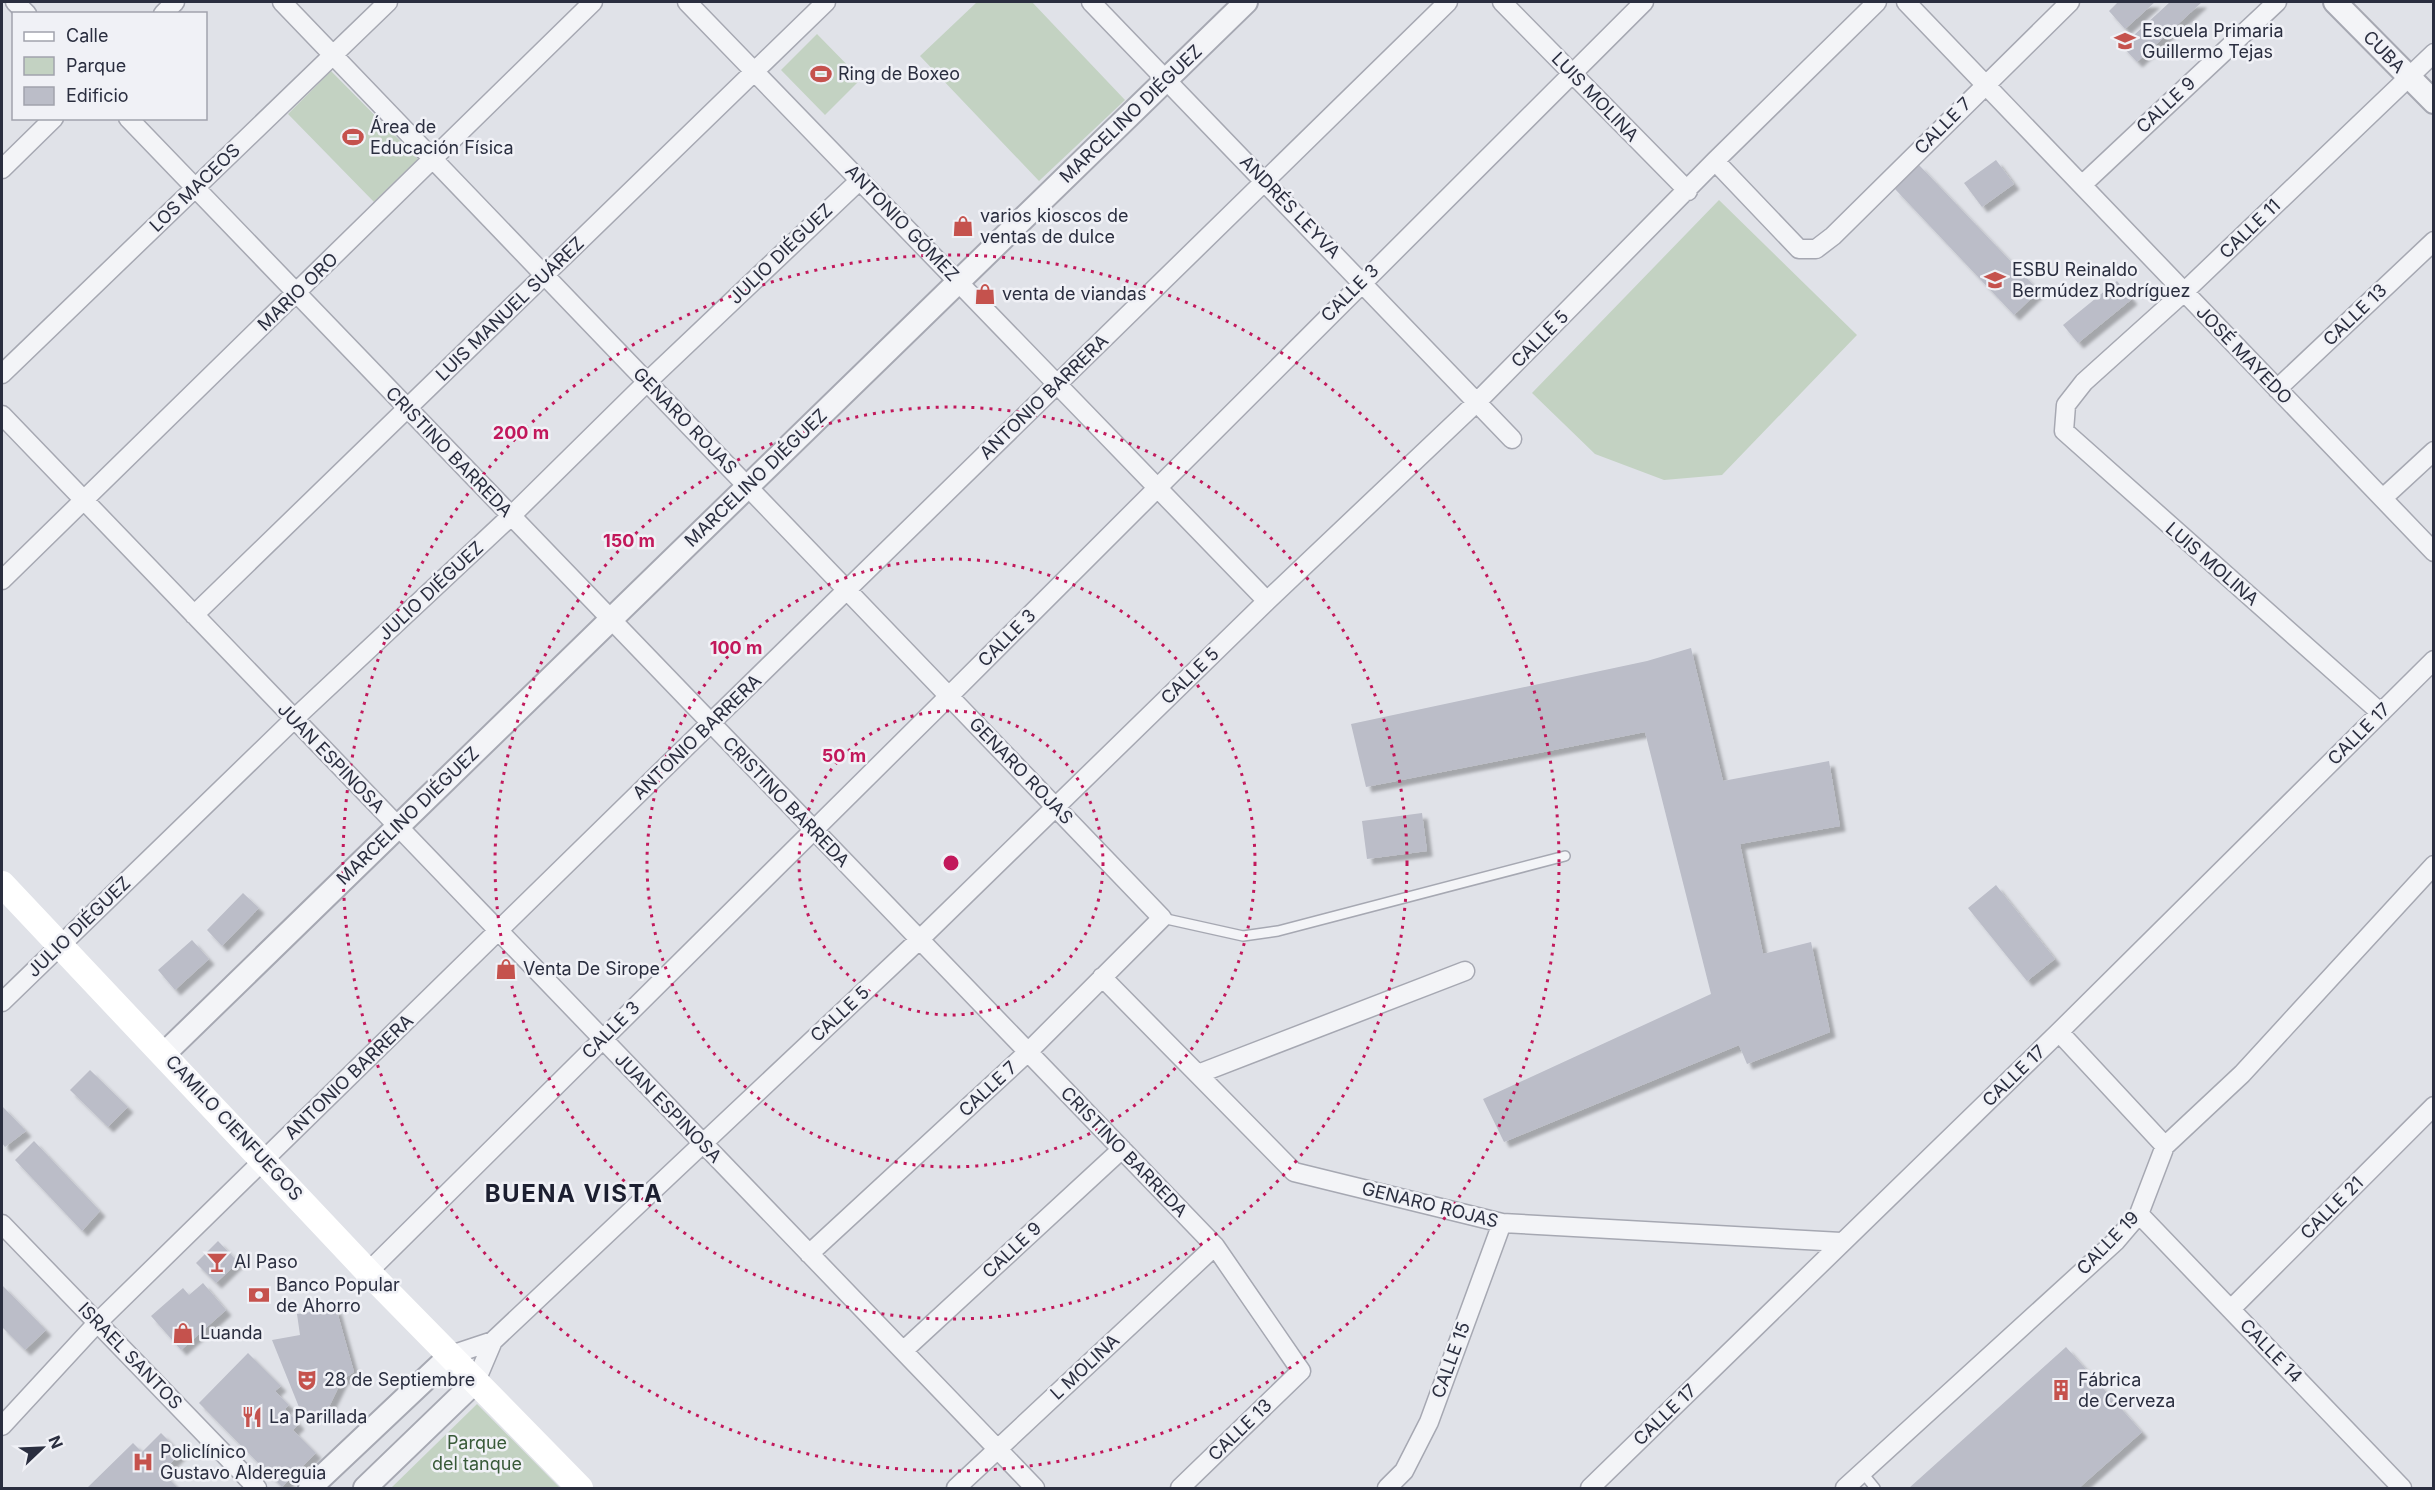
<svg xmlns="http://www.w3.org/2000/svg" width="2435" height="1490" font-family="Inter,sans-serif">
	<style>
		.green { fill: #c3d2c2 }
		.building { fill: #bbbdc8; filter: url(#shadow) }
		.lines { fill: none; stroke-linecap: round; stroke-linejoin: round }
		.service-casing { stroke: #a6a8b2; stroke-width: 12 }
		.minor-casing { stroke: #a6a8b2; stroke-width: 21 }
		.tertiary-casing { stroke: #a6a8b2; stroke-width: 26 }
		.service { stroke: #f3f4f7; stroke-width: 9 }
		.minor { stroke: #f3f4f7; stroke-width: 18 }
		.tertiary { stroke: #f3f4f7; stroke-width: 22 }
		.secondary { stroke: #fff; stroke-width: 26 }
		.ring { fill: none; stroke: #c2185b; stroke-width: 3; stroke-dasharray: 3 6 }
		.labels { text-anchor: middle; stroke-width: 5; stroke-linejoin: round; paint-order: stroke }
		.poi-label { font-size: 18px; fill: #2a2e3f; stroke: #f0f1f6; text-anchor: start }
		.street-label { font-size: 18px; fill: #2a2e3f; stroke: #f0f1f6 }
		.park-label { font-size: 18px; fill: #385a38; stroke: #f0f1f6 }
		.district-label { font-size: 24px; font-weight: bold; letter-spacing: 1.5px; fill: #1c1f30; stroke: #f0f1f6 }
		.centre { fill: #c2185b; stroke: #f0f1f6; stroke-width: 3 }
		.ring-label { font-size: 18px; text-anchor: middle; font-weight: bold; fill: #c2185b; stroke: #f0f1f6; stroke-width: 5; stroke-linejoin: round; paint-order: stroke }
	</style>
	<defs>
		<filter id="shadow"><feDropShadow dx="5.5" dy="5.5" stdDeviation="1.5" flood-color="#0004"/></filter>
	</defs>
	<rect width="100%" height="100%" fill="#e0e2e8"/>
	<!-- green -->
	<path class="green" d="M 977,2 L 1032,2 L 1125,100 L 1039,181 L 920,56 Z
		M 817,34 L 861,79 L 825,115 L 781,70 Z
		M 331,71 L 418,159 L 374,202 L 288,114 Z
		M 1719,200 L 1857,335 L 1722,475 L 1664,480 L 1595,454 L 1532,393 Z
		M 477,1404 L 560,1488 L 391,1488 L 473,1408 Z"/>
	<!-- building -->
	<path class="building" d="M 2118,2 L 2155,2 L 2125,29 L 2109,11 Z
		M 2170,2 L 2202,2 L 2137,62 L 2122,46 Z
		M 1996,160 L 2014,184 L 1982,207 L 1964,183 Z
		M 1919,165 L 2039,291 L 2014,315 L 1895,189 Z
		M 2117,281 L 2132,299 L 2078,343 L 2063,325 Z
		M 1691,648 L 1723,781 L 1829,761 L 1840,826 L 1740,844 L 1763,954 L 1811,942 L 1830,1032 L 1747,1064 L 1739,1045 L 1504,1142 L 1483,1099 L 1711,994 L 1645,732 L 1366,787 L 1351,724 L 1647,661 Z
		M 1422,813 L 1427,851 L 1367,859 L 1362,821 Z
		M 1996,885 L 2055,959 L 2027,981 L 1968,908 Z
		M 243,893 L 259,908 L 222,946 L 207,930 Z
		M 192,940 L 209,959 L 175,990 L 158,970 Z
		M 90,1070 L 128,1107 L 108,1127 L 70,1090 Z
		M 2,1106 L 26,1131 L 5,1147 L 2,1143 Z
		M 34,1141 L 100,1211 L 82,1231 L 15,1160 Z
		M 218,1241 L 238,1262 L 216,1283 L 196,1263 Z
		M 203,1283 L 226,1310 L 181,1350 L 151,1316 L 183,1288 L 189,1295 Z
		M 2,1285 L 46,1330 L 25,1350 L 2,1327 Z
		M 336,1308 L 354,1372 L 342,1380 L 326,1413 L 303,1417 L 272,1340 L 300,1335 L 297,1314 Z
		M 2066,1347 L 2142,1432 L 2079,1488 L 1909,1488 Z
		M 248,1353 L 281,1386 L 275,1391 L 289,1405 L 285,1409 L 299,1424 L 293,1430 L 316,1453 L 282,1487 L 199,1403 Z
		M 161,1433 L 181,1453 L 162,1472 L 178,1488 L 87,1488 L 133,1443 L 142,1452 Z"/>
	<g class="lines">
		<defs>
			<path id="service" d="M 1162,918 L 1243,936 L 1278,931 L 1565,856
				M 1862,1472 L 1875,1488"/>
			<path id="minor" d="M 15,2 L 27,14
				M 282,2 L 1162,918 L 1028,1052 L 809,1254
				M 687,2 L 1267,601
				M 1091,2 L 1512,439
				M 1502,2 L 1688,191
				M 1906,2 L 2434,552
				M 163,14 L 175,2
				M 128,118 L 1215,1246 L 1301,1371 L 1180,1488
				M 1715,161 L 1799,249 L 1816,249 L 1833,236 L 2070,2
				M 2,169 L 54,118
				M 2082,185 L 2277,2
				M 2,374 L 388,2
				M 2277,389 L 2434,241
				M 2,415 L 1035,1488
				M 2383,498 L 2434,451
				M 2,580 L 593,2
				M 194,615 L 826,2
				M 2381,713 L 2064,431 L 2066,405 L 2084,382 L 2184,292 L 2434,53
				M 1102,977 L 1294,1172 L 1502,1223 L 1841,1242
				M 2,1002 L 294,719 L 511,516 L 647,382 L 860,180
				M 2059,1032 L 2165,1146
				M 1198,1074 L 1465,971
				M 2139,1214 L 2402,1488
				M 2,1224 L 257,1488
				M 368,1272 L 949,696 L 1644,2
				M 2231,1309 L 2434,1106
				M 903,1351 L 1122,1149
				M 451,1355 L 493,1341
				M 476,1381 L 493,1341 L 919,940 L 1267,601 L 1477,402 L 1715,161 L 1877,2
				M 2,1426 L 98,1322 L 1448,2
				M 956,1488 L 1215,1246
				M 1387,1488 L 1404,1471 L 1429,1422 L 1502,1223
				M 1590,1488 L 2059,1032 L 2434,660
				M 1845,1488 L 2116,1241 L 2139,1214 L 2165,1146 L 2242,1074 L 2434,865"/>
			<path id="tertiary" d="M 2335,2 L 2434,102
				M 164,1054 L 1246,2
				M 310,1488 L 451,1355
				M 365,1488 L 476,1381"/>
		</defs>
		<!-- service casing -->
		<use href="#service" class="service-casing"/>
		<!-- minor casing -->
		<use href="#minor" class="minor-casing"/>
		<!-- tertiary casing -->
		<use href="#tertiary" class="tertiary-casing"/>
		<!-- service -->
		<use href="#service" class="service"/>
		<!-- minor -->
		<use href="#minor" class="minor"/>
		<!-- tertiary -->
		<use href="#tertiary" class="tertiary"/>
		<!-- secondary -->
		<path class="secondary" d="M 2,884 L 368,1272 L 580,1488"/>
	</g>
	<!-- distance rings -->
	<g class="ring">
		<circle cx="951" cy="863" r="152"/>
		<circle cx="951" cy="863" r="304"/>
		<circle cx="951" cy="863" r="456"/>
		<circle cx="951" cy="863" r="608"/>
	</g>
	<!-- icons -->
	<defs>
		<symbol id="school-bare" viewBox="-9 -9 18 18"><path d="M0-5L7-2L0 1L-7-2ZM-4 1L0 2.5L4 1V4Q0 6-4 4Z" fill="#c5524d" stroke="#f0f1f6" stroke-width="2.5" paint-order="stroke"/></symbol>
		<symbol id="stadium-bare" viewBox="-9 -9 18 18"><path d="M0-5a6.5 5 0 1 0 0 10a6.5 5 0 1 0 0-10ZM-3.5-1.8h7v3.6h-7Z" fill="#c5524d" stroke="#f0f1f6" stroke-width="2.5" paint-order="stroke"/></symbol>
		<symbol id="shop-bare" viewBox="-9 -9 18 18"><path d="M-5-2.5h2.3a2.7 3.5 0 0 1 5.4 0H5L5.5 6h-11ZM-1.5-2.5h3a1.5 2.3 0 0 0-3 0Z" fill="#c5524d" stroke="#f0f1f6" stroke-width="2.5" paint-order="stroke"/></symbol>
		<symbol id="bar-bare" viewBox="-9 -9 18 18"><path d="M-6-5H6L.8 .8V4.5H3.5V6h-7V4.5H-.8V.8Z" fill="#c5524d" stroke="#f0f1f6" stroke-width="2.5" paint-order="stroke"/></symbol>
		<symbol id="bank-bare" viewBox="-9 -9 18 18"><path d="M-6-4H6V4H-6ZM0-2.3a2.3 2.3 0 1 0 0 4.6a2.3 2.3 0 1 0 0-4.6Z" fill="#c5524d" stroke="#f0f1f6" stroke-width="2.5" paint-order="stroke"/></symbol>
		<symbol id="theatre-bare" viewBox="-9 -9 18 18"><path d="M-5-5.5Q0-4 5-5.5V0Q5 5 0 6Q-5 5-5 0ZM-3.3-2.5H-1v1.5H-3.3ZM1-2.5H3.3v1.5H1ZM-2.8 1Q0 5.5 2.8 1Z" fill="#c5524d" stroke="#f0f1f6" stroke-width="2.5" paint-order="stroke"/></symbol>
		<symbol id="building-bare" viewBox="-9 -9 18 18"><path d="M-4-6H4V6H1V3H-1V6H-4ZM-2.5-4.3h1.7v1.8h-1.7ZM.8-4.3h1.7v1.8H.8ZM-2.5-1h1.7V.8h-1.7ZM.8-1h1.7V.8H.8Z" fill="#c5524d" stroke="#f0f1f6" stroke-width="2.5" paint-order="stroke"/></symbol>
		<symbol id="restaurant-bare" viewBox="-9 -9 18 18"><path d="M-5-6h1v4h1v-4h1v4h1v-4h1v5L-1.5 .5V6h-2V.5L-5-1ZM5-6V6H3V1.5H1.5Q1.5-4 5-6Z" fill="#c5524d" stroke="#f0f1f6" stroke-width="2.5" paint-order="stroke"/></symbol>
		<symbol id="hospital-bare" viewBox="-9 -9 18 18"><path d="M-5-5h3v3.5h4V-5h3V5h-3V1.5h-4V5h-3Z" fill="#c5524d" stroke="#f0f1f6" stroke-width="2.5" paint-order="stroke"/></symbol>
	</defs>
	<g fill-rule="evenodd">
		<use href="#school-bare" x="2110" y="26" width="30" height="30"/>
		<use href="#stadium-bare" x="806" y="59" width="30" height="30"/>
		<use href="#stadium-bare" x="338" y="122" width="30" height="30"/>
		<use href="#shop-bare" x="948" y="211" width="30" height="30"/>
		<use href="#school-bare" x="1980" y="265" width="30" height="30"/>
		<use href="#shop-bare" x="970" y="279" width="30" height="30"/>
		<use href="#shop-bare" x="491" y="954" width="30" height="30"/>
		<use href="#bar-bare" x="202" y="1247" width="30" height="30"/>
		<use href="#bank-bare" x="244" y="1280" width="30" height="30"/>
		<use href="#shop-bare" x="168" y="1318" width="30" height="30"/>
		<use href="#theatre-bare" x="292" y="1365" width="30" height="30"/>
		<use href="#building-bare" x="2046" y="1375" width="30" height="30"/>
		<use href="#restaurant-bare" x="237" y="1402" width="30" height="30"/>
		<use href="#hospital-bare" x="128" y="1447" width="30" height="30"/>
	</g>
	<g class="labels">
		<!-- poi labels -->
		<g class="poi-label">
			<text x="2142" y="37">Escuela Primaria<tspan x="2142" dy="21">Guillermo Tejas</tspan></text>
			<text x="838" y="80">Ring de Boxeo</text>
			<text x="370" y="133">Área de<tspan x="370" dy="21">Educación Física</tspan></text>
			<text x="980" y="222">varios kioscos de<tspan x="980" dy="21">ventas de dulce</tspan></text>
			<text x="2012" y="276">ESBU Reinaldo<tspan x="2012" dy="21">Bermúdez Rodríguez</tspan></text>
			<text x="1002" y="300">venta de viandas</text>
			<text x="523" y="975">Venta De Sirope</text>
			<text x="234" y="1268">Al Paso</text>
			<text x="276" y="1291">Banco Popular<tspan x="276" dy="21">de Ahorro</tspan></text>
			<text x="200" y="1339">Luanda</text>
			<text x="324" y="1386">28 de Septiembre</text>
			<text x="2078" y="1386">Fábrica<tspan x="2078" dy="21">de Cerveza</tspan></text>
			<text x="269" y="1423">La Parillada</text>
			<text x="160" y="1458">Policlínico<tspan x="160" dy="21">Gustavo Aldereguia</tspan></text>
		</g>
		<!-- street labels -->
		<g class="street-label">
			<text transform="translate(2384 52) rotate(46)" y="6">CUBA</text>
			<text transform="translate(1595 97) rotate(46)" y="6">LUIS MOLINA</text>
			<text transform="translate(2166 105) rotate(-43)" y="6">CALLE 9</text>
			<text transform="translate(1131 114) rotate(-44)" y="6">MARCELINO DIÉGUEZ</text>
			<text transform="translate(1943 126) rotate(-45)" y="6">CALLE 7</text>
			<text transform="translate(195 188) rotate(-44)" y="6">LOS MACEOS</text>
			<text transform="translate(1290 207) rotate(46)" y="6">ANDRÉS LEYVA</text>
			<text transform="translate(902 223) rotate(46)" y="6">ANTONIO GÓMEZ</text>
			<text transform="translate(2250 229) rotate(-44)" y="6">CALLE 11</text>
			<text transform="translate(781 254) rotate(-44)" y="6">JULIO DIÉGUEZ</text>
			<text transform="translate(298 292) rotate(-44)" y="6">MARIO ORO</text>
			<text transform="translate(1350 293) rotate(-45)" y="6">CALLE 3</text>
			<text transform="translate(510 309) rotate(-44)" y="6">LUIS MANUEL SUÁREZ</text>
			<text transform="translate(2355 315) rotate(-44)" y="6">CALLE 13</text>
			<text transform="translate(1540 339) rotate(-45)" y="6">CALLE 5</text>
			<text transform="translate(2244 355) rotate(46)" y="6">JOSÉ MAYEDO</text>
			<text transform="translate(1044 397) rotate(-44)" y="6">ANTONIO BARRERA</text>
			<text transform="translate(685 421) rotate(46)" y="6">GENARO ROJAS</text>
			<text transform="translate(449 452) rotate(46)" y="6">CRISTINO BARREDA</text>
			<text transform="translate(756 478) rotate(-44)" y="6">MARCELINO DIÉGUEZ</text>
			<text transform="translate(2212 564) rotate(41)" y="6">LUIS MOLINA</text>
			<text transform="translate(431 591) rotate(-43)" y="6">JULIO DIÉGUEZ</text>
			<text transform="translate(1007 638) rotate(-45)" y="6">CALLE 3</text>
			<text transform="translate(1190 676) rotate(-44)" y="6">CALLE 5</text>
			<text transform="translate(2359 734) rotate(-45)" y="6">CALLE 17</text>
			<text transform="translate(697 737) rotate(-44)" y="6">ANTONIO BARRERA</text>
			<text transform="translate(331 758) rotate(46)" y="6">JUAN ESPINOSA</text>
			<text transform="translate(1021 771) rotate(46)" y="6">GENARO ROJAS</text>
			<text transform="translate(786 802) rotate(46)" y="6">CRISTINO BARREDA</text>
			<text transform="translate(408 816) rotate(-44)" y="6">MARCELINO DIÉGUEZ</text>
			<text transform="translate(79 927) rotate(-44)" y="6">JULIO DIÉGUEZ</text>
			<text transform="translate(840 1014) rotate(-43)" y="6">CALLE 5</text>
			<text transform="translate(611 1030) rotate(-45)" y="6">CALLE 3</text>
			<text transform="translate(2014 1076) rotate(-44)" y="6">CALLE 17</text>
			<text transform="translate(349 1077) rotate(-44)" y="6">ANTONIO BARRERA</text>
			<text transform="translate(988 1089) rotate(-43)" y="6">CALLE 7</text>
			<text transform="translate(668 1108) rotate(46)" y="6">JUAN ESPINOSA</text>
			<text transform="translate(234 1128) rotate(47)" y="6">CAMILO CIENFUEGOS</text>
			<text transform="translate(1124 1152) rotate(46)" y="6">CRISTINO BARREDA</text>
			<text transform="translate(1430 1205) rotate(14)" y="6">GENARO ROJAS</text>
			<text transform="translate(2332 1208) rotate(-45)" y="6">CALLE 21</text>
			<text transform="translate(2108 1243) rotate(-46)" y="6">CALLE 19</text>
			<text transform="translate(1012 1250) rotate(-43)" y="6">CALLE 9</text>
			<text transform="translate(2271 1351) rotate(46)" y="6">CALLE 14</text>
			<text transform="translate(130 1356) rotate(46)" y="6">ISRAEL SANTOS</text>
			<text transform="translate(1451 1360) rotate(-70)" y="6">CALLE 15</text>
			<text transform="translate(1085 1367) rotate(-43)" y="6">L MOLINA</text>
			<text transform="translate(1665 1415) rotate(-44)" y="6">CALLE 17</text>
			<text transform="translate(1240 1430) rotate(-44)" y="6">CALLE 13</text>
		</g>
		<!-- park labels -->
		<g class="park-label">
			<text x="477" y="1449">Parque<tspan x="477" dy="21">del tanque</tspan></text>
		</g>
		<!-- district labels -->
		<g class="district-label">
			<text x="574" y="1202">BUENA VISTA</text>
		</g>
	</g>
	<circle cx="951" cy="863" r="9" class="centre"/>
	<g class="ring-label">
		<text x="521" y="439">200 m</text>
		<text x="629" y="547">150 m</text>
		<text x="736" y="654">100 m</text>
		<text x="844" y="762">50 m</text>
	</g>
	<!-- border -->
	<rect width="2435" height="1490" fill="none" stroke="#2a2e3f" stroke-width="6"/>
	<!-- legend -->
	<rect x="12" y="12" width="195" height="108" fill="#f0f1f6" stroke="#a1a3ad" stroke-width="1.5"/>
	<rect x="24" y="32" width="30" height="9" fill="#ffffff" stroke="#a1a3ad" stroke-width="1.5"/>
	<text x="66" y="42" font-size="18" fill="#2a2e3f">Calle</text>
	<rect x="24" y="57" width="30" height="18" fill="#c3d2c2" stroke="#a1a3ad" stroke-width="1.5"/>
	<text x="66" y="72" font-size="18" fill="#2a2e3f">Parque</text>
	<rect x="24" y="87" width="30" height="18" fill="#bbbdc8" stroke="#a1a3ad" stroke-width="1.5"/>
	<text x="66" y="102" font-size="18" fill="#2a2e3f">Edificio</text>
	<!-- north arrow -->
	<g transform="translate(42 1448) rotate(67)" stroke="#f0f1f6" stroke-width="4.5" paint-order="stroke">
	<path d="M0-4.5L10 22L0 15L-10 22Z" fill="#2a2e3f"/>
	<text y="-9" font-size="16" font-weight="bold" text-anchor="middle" fill="#2a2e3f">N</text>
	</g>
</svg>
